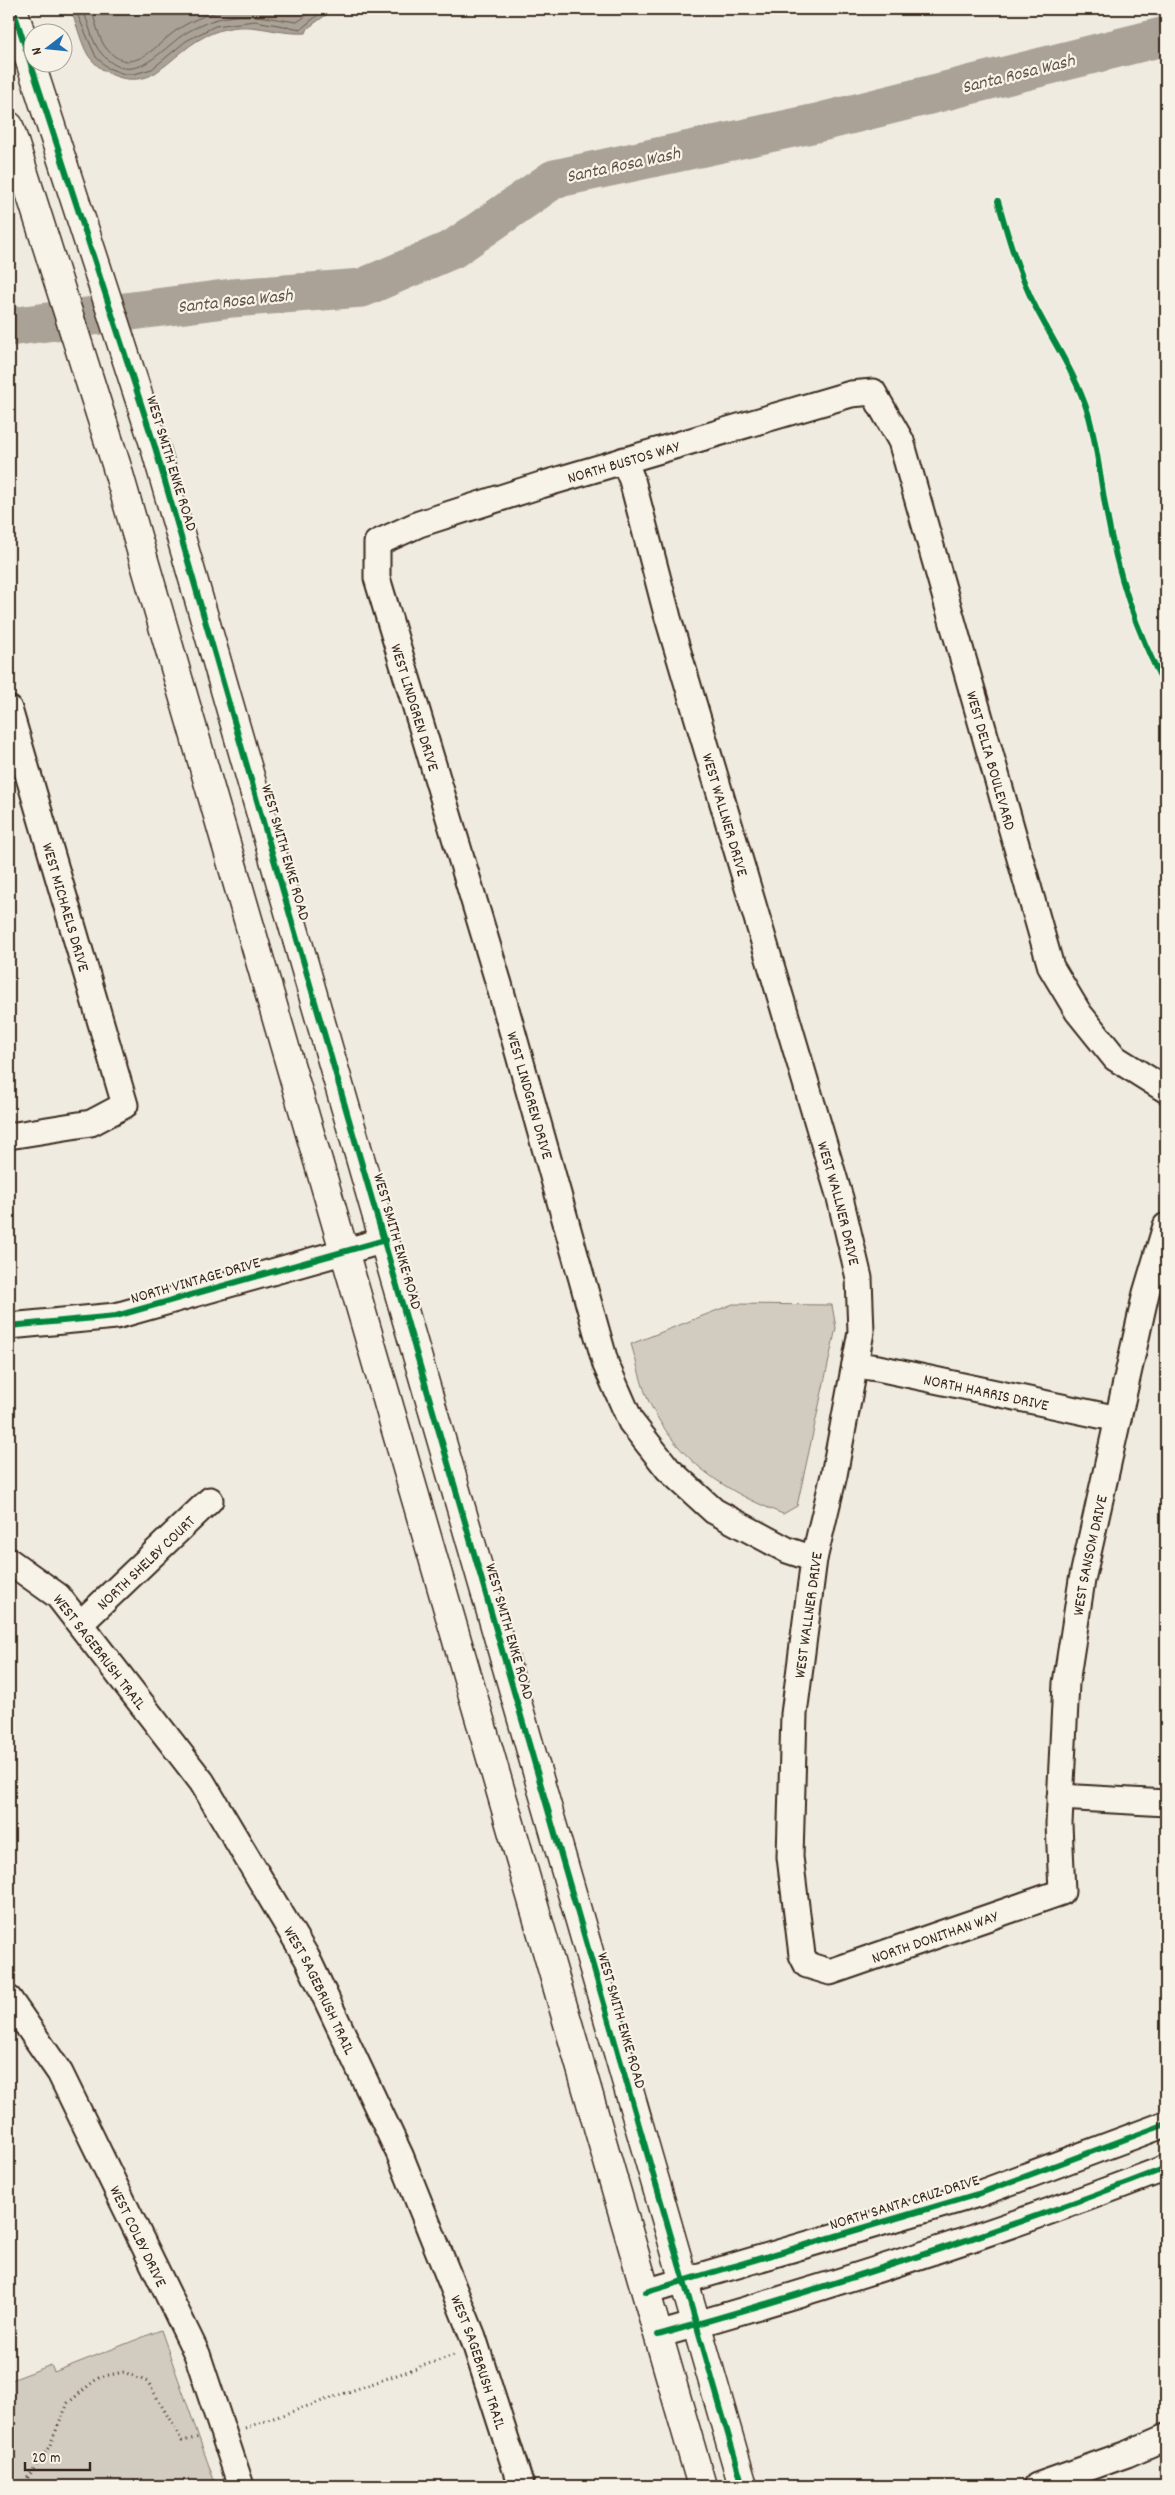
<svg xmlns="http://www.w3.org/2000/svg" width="1175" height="2495" font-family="Dekko,sans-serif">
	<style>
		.green { fill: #d1cbc0; stroke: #867a6f }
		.water { fill: #aaa296; stroke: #7e7266 }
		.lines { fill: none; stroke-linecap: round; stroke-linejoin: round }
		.shore { stroke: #675a4e; stroke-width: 1 }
		.river { stroke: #aaa296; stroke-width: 39 }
		.street-casing { stroke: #3b2a1e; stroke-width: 29 }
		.secondary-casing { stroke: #3b2a1e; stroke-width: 31 }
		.path { stroke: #3b2a1e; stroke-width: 3; stroke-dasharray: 1 4; stroke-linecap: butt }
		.street { stroke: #f7f3e8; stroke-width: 25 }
		.secondary { stroke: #f7f3e8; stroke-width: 28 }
		.cycleway-casing { stroke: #f7f3e8; stroke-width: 9 }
		.cycleway { stroke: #00873e; stroke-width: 6 }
		.labels { text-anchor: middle; stroke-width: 4.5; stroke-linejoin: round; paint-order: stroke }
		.street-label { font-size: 16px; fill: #3b2a1e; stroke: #f7f3e8 }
		.water-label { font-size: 18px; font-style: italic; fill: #625448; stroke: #f7f3e8 }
	</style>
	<rect width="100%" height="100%" fill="#efebe0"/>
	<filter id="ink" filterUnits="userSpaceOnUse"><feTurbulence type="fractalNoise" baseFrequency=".02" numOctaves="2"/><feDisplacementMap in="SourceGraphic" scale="10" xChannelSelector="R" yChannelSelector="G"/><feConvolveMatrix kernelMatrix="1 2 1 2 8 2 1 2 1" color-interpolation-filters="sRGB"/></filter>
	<g filter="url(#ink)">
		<!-- green -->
		<path class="green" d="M 733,1304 L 832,1305 L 836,1328 L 797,1506 L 783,1514 C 724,1491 678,1461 649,1402 C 641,1384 637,1363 631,1344 Z
			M 161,2330 L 216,2486 L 9,2486 L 9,2381 L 51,2365 L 54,2372 Z"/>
		<!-- water -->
		<path class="water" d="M 70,9 L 334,9 L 308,28 L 306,33 C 272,35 251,19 215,32 C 190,41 176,59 155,73 C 133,87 102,76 88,55 C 80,41 77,23 70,9 Z"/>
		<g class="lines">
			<!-- shore -->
			<path class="shore" d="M 75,9 L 96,57 L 108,68 L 124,74 L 134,74 L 152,69 L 186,41 L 215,26 L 255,21 L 301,29 L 325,9
				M 82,9 C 90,23 91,43 102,54 C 131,87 156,55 180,37 C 189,30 203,24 214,20 C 246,11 266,18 297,22 L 316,9
				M 91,9 C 96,21 98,38 106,48 C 132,80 156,44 177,30 C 193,19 212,12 231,9"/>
			<!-- river -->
			<path class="river" d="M 9,327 L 232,298 L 362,288 L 453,249 L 554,179 L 821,122 L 1166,36"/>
			<defs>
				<g id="street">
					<path id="s1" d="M 624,460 L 632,480 L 668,618 L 840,1198 L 859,1278 L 861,1332 L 834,1475 L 814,1559 L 794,1714 L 790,1857 L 802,1955 L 807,1965 L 830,1972 L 1062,1892 L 1059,1824 L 1066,1683 L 1082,1580 L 1146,1293 L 1166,1226"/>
					<path id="s2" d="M 9,709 L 125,1105 L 91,1123 L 9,1136"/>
					<path d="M 9,1326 L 116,1316 L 385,1240"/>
					<path id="s3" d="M 855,1365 L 878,1368 L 1118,1419"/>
					<path id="s4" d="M 814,1559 L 787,1550 L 714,1511 L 668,1469 L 631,1422 L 606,1365 L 499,984 L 377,578 L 377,543 L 419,524 L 541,485 L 851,394 L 873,392 L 901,441 L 1051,967 L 1078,1012 L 1115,1058 L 1166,1090"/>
					<path id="s5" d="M 9,1561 L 58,1596 L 202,1782 L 307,1958 L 400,2155 L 473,2337 L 521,2486"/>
					<path id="s6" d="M 80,1624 L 210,1500"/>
					<path d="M 1060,1797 L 1166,1803"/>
					<path id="s7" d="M 9,1999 L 60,2073 L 197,2354 L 241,2486"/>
					<path d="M 646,2292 L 978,2194 L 1166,2124"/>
					<path d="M 658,2335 C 830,2287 1000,2232 1166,2168"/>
					<path d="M 1037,2486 L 1127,2454 L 1166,2437"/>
				</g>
				<path id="secondary" d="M 13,9 L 155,447 L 743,2486
					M 9,126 L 116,464 L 702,2486"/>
			</defs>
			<!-- street casing -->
			<use href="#street" class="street-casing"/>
			<!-- secondary casing -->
			<use href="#secondary" class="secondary-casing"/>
			<!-- path -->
			<path class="path" d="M 245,2428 L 454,2355
				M 22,2486 L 49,2447 L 68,2403 L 99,2377 L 124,2372 L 148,2382 L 182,2441 L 200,2437"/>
			<!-- street -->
			<use href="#street" class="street"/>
			<!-- secondary -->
			<use href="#secondary" class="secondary"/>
			<defs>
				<path id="cycleway" d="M 13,9 L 155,447 L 743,2486
					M 998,201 C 1008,237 1019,275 1036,308 C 1054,343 1076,375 1088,413 C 1097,444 1100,478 1106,510 C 1118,575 1135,629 1166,688
					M 9,1326 L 116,1316 L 385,1240
					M 646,2292 L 978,2194 L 1166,2124
					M 658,2335 C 830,2287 1000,2232 1166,2168"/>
			</defs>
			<!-- cycleway casing -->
			<use href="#cycleway" class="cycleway-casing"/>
			<!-- cycleway -->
			<use href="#cycleway" class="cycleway"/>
		</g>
	</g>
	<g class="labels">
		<!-- street labels -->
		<g class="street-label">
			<text dy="6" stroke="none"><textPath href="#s4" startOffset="1410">NORTH BUSTOS WAY</textPath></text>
			<text transform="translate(173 463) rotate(73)" y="6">WEST SMITH ENKE ROAD</text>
			<text transform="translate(416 707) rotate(73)" y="6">WEST LINDGREN DRIVE</text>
			<text dy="6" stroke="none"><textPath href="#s4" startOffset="2058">WEST DELIA BOULEVARD</textPath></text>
			<text dy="6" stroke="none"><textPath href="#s1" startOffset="369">WEST WALLNER DRIVE</textPath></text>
			<text transform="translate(287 852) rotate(74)" y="6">WEST SMITH ENKE ROAD</text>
			<text dy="6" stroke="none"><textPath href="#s2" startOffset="206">WEST MICHAELS DRIVE</textPath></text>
			<text transform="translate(531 1095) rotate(74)" y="6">WEST LINDGREN DRIVE</text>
			<text dy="6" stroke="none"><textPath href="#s1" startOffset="774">WEST WALLNER DRIVE</textPath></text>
			<text transform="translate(399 1241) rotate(74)" y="6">WEST SMITH ENKE ROAD</text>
			<text transform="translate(195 1279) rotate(-16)" y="6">NORTH VINTAGE DRIVE</text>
			<text dy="6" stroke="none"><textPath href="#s3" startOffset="134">NORTH HARRIS DRIVE</textPath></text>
			<text dy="6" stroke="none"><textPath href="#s1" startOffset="2155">WEST SANSOM DRIVE</textPath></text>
			<text dy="6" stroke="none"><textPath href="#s6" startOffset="90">NORTH SHELBY COURT</textPath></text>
			<text transform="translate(807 1615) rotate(-82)" y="6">WEST WALLNER DRIVE</text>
			<text transform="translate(511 1631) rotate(74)" y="6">WEST SMITH ENKE ROAD</text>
			<text dy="6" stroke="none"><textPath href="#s5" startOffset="130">WEST SAGEBRUSH TRAIL</textPath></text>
			<text dy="6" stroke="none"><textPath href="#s1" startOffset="1681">NORTH DONITHAN WAY</textPath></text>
			<text dy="6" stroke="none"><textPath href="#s5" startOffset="535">WEST SAGEBRUSH TRAIL</textPath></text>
			<text transform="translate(623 2020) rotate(74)" y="6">WEST SMITH ENKE ROAD</text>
			<text transform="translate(904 2201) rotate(-17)" y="6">NORTH SANTA CRUZ DRIVE</text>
			<text dy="6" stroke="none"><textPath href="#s7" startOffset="271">WEST COLBY DRIVE</textPath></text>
			<text dy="6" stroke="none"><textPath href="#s5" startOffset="940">WEST SAGEBRUSH TRAIL</textPath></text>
		</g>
		<!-- water labels -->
		<g class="water-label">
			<text transform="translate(1018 73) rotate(-14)" y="6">Santa Rosa Wash</text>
			<text transform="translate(623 164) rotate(-12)" y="6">Santa Rosa Wash</text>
			<text transform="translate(235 300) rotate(-6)" y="6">Santa Rosa Wash</text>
		</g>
	</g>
	<!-- margin -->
	<rect width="1175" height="2495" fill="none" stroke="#f7f3e8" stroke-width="30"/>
	<rect x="15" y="15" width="1145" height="2465" fill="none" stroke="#3b2a1e" stroke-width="2" filter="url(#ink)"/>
	<!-- north arrow -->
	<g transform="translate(48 48) rotate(254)"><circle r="24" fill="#f7f3e8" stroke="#aca397"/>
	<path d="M0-4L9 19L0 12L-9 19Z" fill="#1f6fb2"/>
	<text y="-8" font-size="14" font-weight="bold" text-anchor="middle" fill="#3b2a1e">N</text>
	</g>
	<!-- scale -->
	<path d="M25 2462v8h65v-8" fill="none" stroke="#3b2a1e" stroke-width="2.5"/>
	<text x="32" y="2462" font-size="15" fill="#3b2a1e" stroke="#f7f3e8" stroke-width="4" paint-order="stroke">20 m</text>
</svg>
